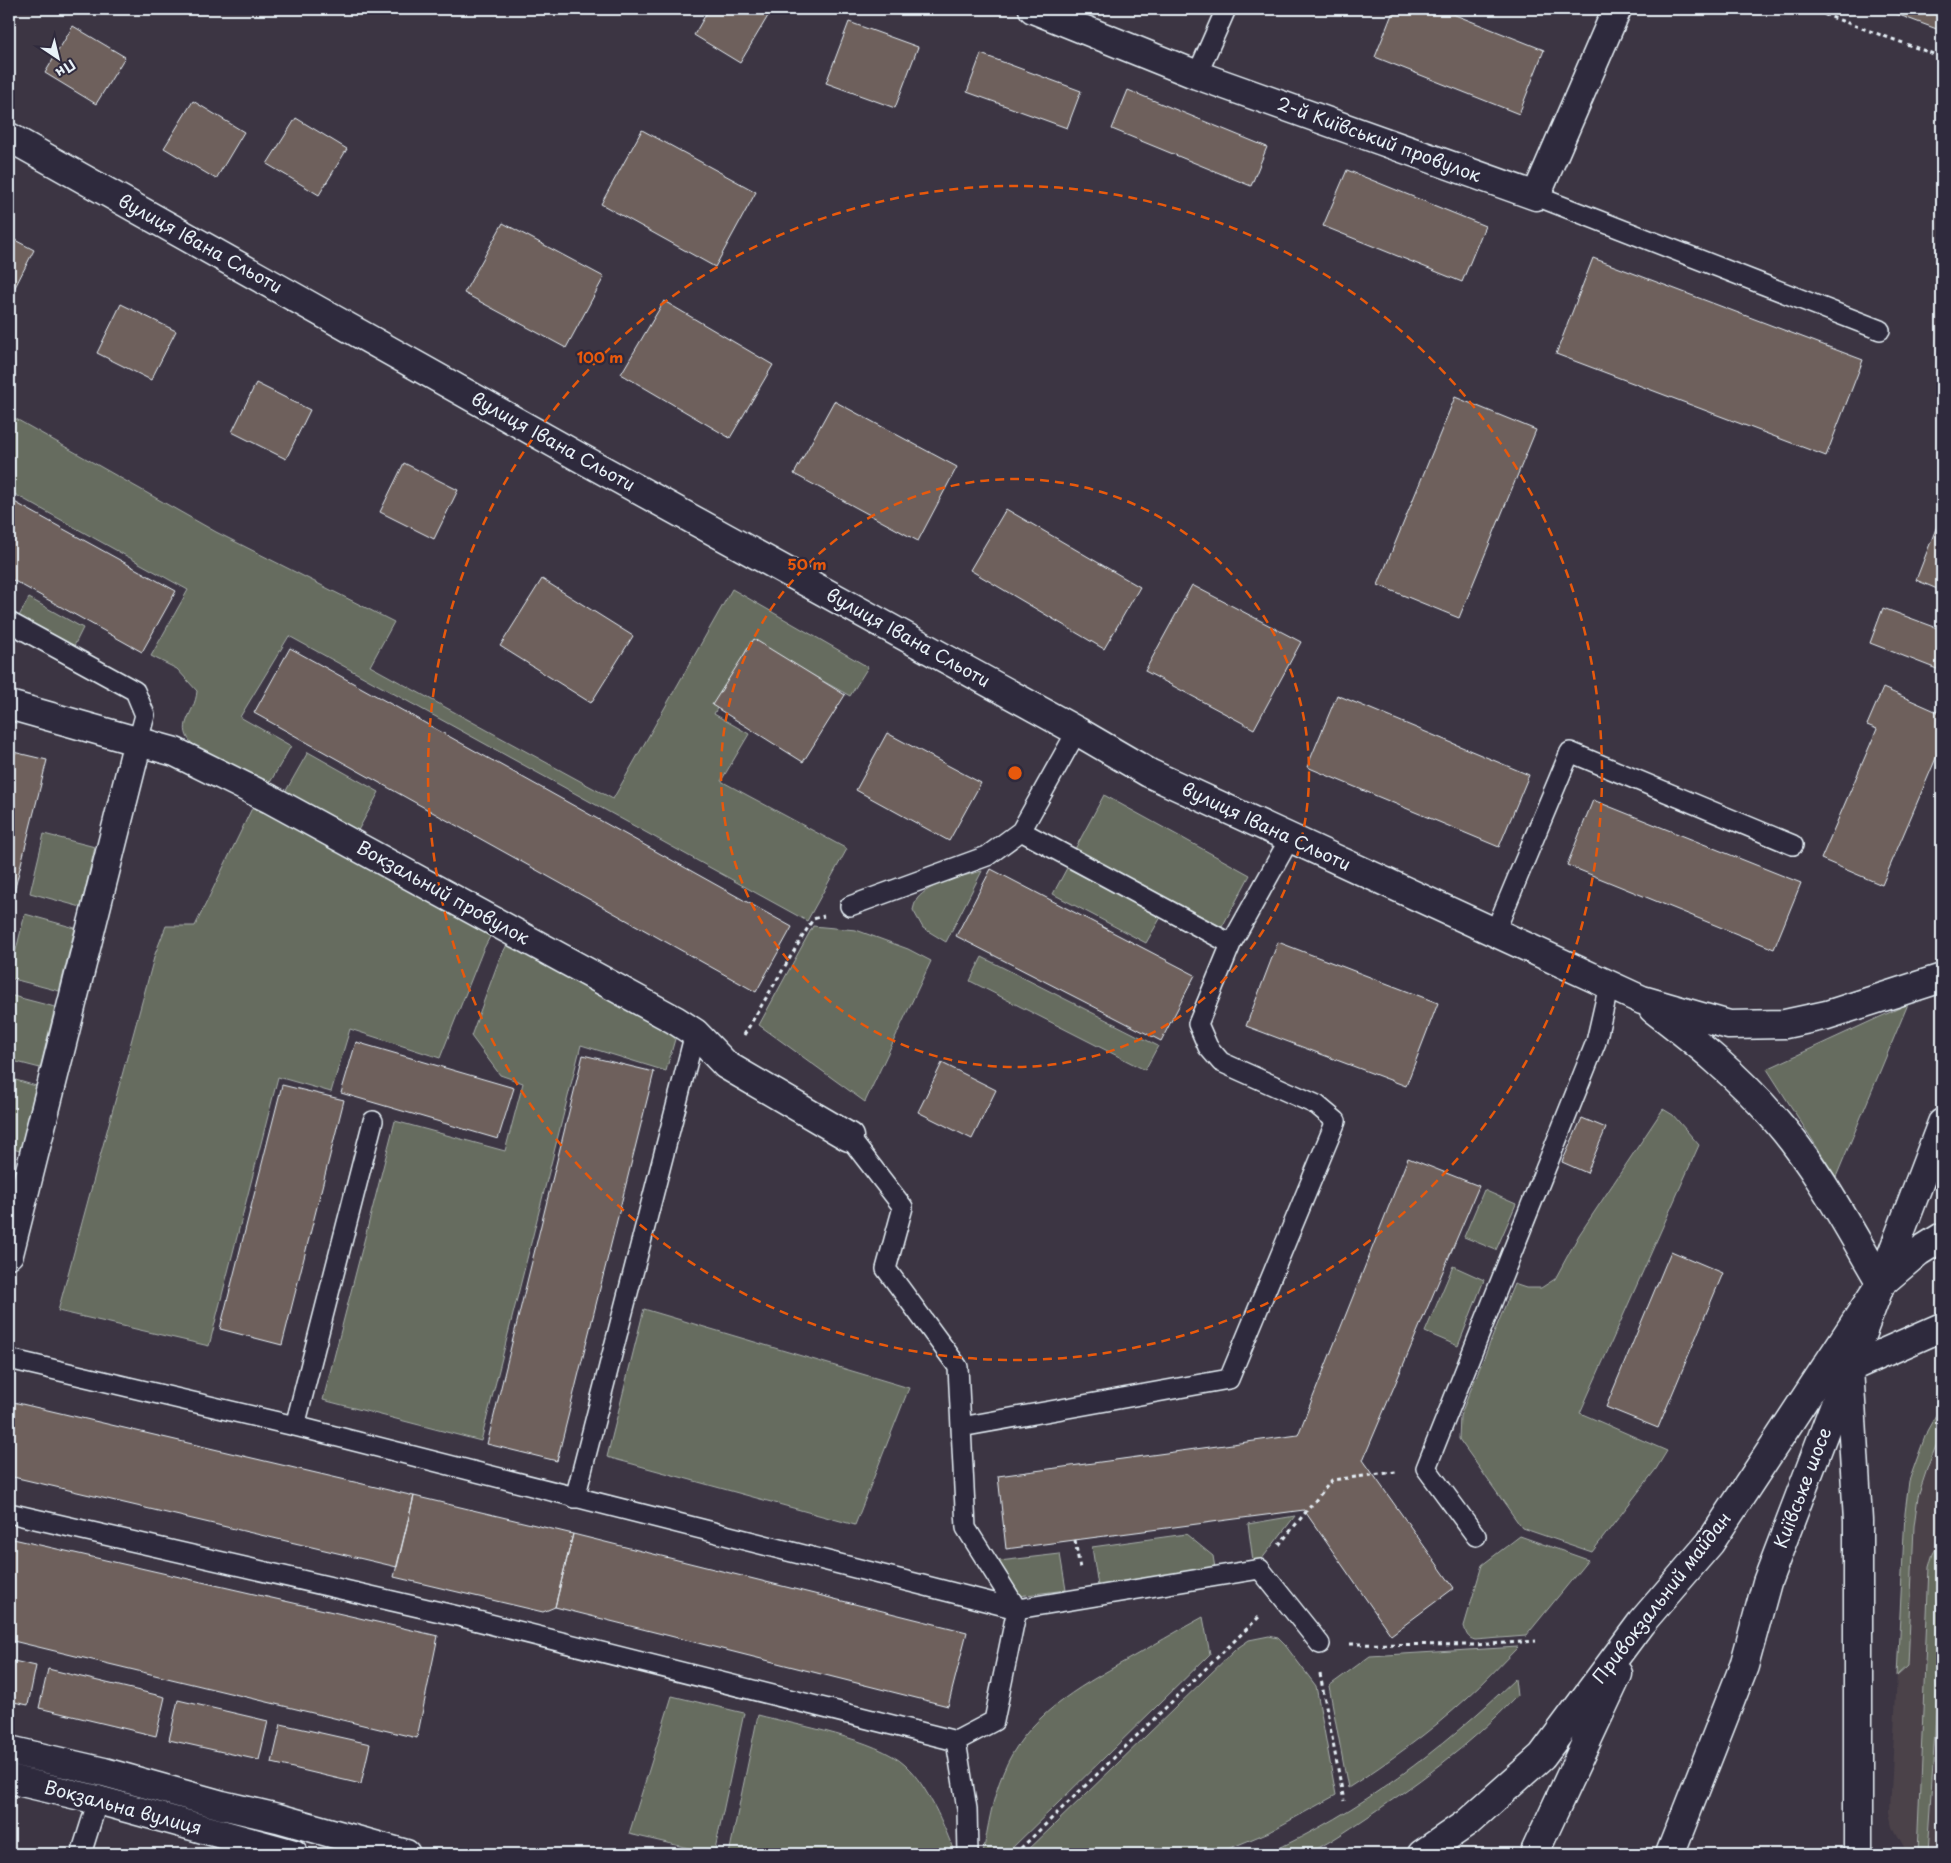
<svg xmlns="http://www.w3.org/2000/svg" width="1951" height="1863" font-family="'Playpen Sans',sans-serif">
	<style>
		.built { fill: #4b424a }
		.green { fill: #666c5e; stroke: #a7aeab }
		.building { fill: #6e605c; stroke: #e8f1f8 }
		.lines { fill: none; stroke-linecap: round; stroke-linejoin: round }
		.lane-casing { stroke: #e8f1f8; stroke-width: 22 }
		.street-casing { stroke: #e8f1f8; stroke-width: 31 }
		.secondary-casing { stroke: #e8f1f8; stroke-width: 31 }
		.primary-casing { stroke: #e8f1f8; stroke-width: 31 }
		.path { stroke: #e8f1f8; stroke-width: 3; stroke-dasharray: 4 4; stroke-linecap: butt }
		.lane { stroke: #2f2a3d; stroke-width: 19 }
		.street { stroke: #2f2a3d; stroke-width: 28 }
		.secondary { stroke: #2f2a3d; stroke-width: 28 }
		.primary { stroke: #2f2a3d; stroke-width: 28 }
		.ring { fill: none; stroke: #e8590c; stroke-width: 2.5; stroke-dasharray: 9 6 }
		.labels { text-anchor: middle; stroke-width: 4.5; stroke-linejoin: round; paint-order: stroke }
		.street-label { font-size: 18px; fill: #e8f1f8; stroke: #2f2a3d }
		.centre { fill: #e8590c; stroke: #2f2a3d; stroke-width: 2.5 }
		.ring-label { font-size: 15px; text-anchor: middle; font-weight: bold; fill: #e8590c; stroke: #2f2a3d; stroke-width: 4.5; stroke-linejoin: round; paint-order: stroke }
	</style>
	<rect width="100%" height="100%" fill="#3c3543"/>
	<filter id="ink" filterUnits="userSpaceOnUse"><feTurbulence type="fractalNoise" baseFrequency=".02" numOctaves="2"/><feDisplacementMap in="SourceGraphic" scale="10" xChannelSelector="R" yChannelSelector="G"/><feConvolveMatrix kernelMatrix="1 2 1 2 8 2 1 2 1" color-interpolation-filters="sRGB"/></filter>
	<g filter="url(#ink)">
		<!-- built -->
		<path class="built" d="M 1942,1404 L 1942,1854 L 1908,1854 L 1893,1827 L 1890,1813 L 1905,1513 L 1909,1481 L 1915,1462 L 1927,1431 Z"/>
		<!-- green -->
		<path class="green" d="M 9,415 L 216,532 L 394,622 L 370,666 L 613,799 L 732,589 L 868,667 L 850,696 L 751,641 L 714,714 L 749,734 L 721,781 L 847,849 L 807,921 L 289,636 L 240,717 L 291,746 L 268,786 L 195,747 C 173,725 195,716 197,691 L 177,669 L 151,656 L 188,590 L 9,491 Z
			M 29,598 L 83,628 L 74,646 L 19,616 Z
			M 308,752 L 379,792 L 355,836 L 283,796 Z
			M 1104,795 L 1250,875 L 1222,927 L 1075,849 Z
			M 255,802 L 493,931 L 483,950 L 440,1058 L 350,1029 L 331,1092 L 278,1077 L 209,1346 L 58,1311 L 155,954 L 166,926 L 195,926 Z
			M 44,834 L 95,847 L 81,907 L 30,893 Z
			M 1067,868 L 1161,917 L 1146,943 L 1053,894 Z
			M 982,871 L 946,942 L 923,928 L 913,910 C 914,906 915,902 917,899 C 929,883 964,876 982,871 Z
			M 25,914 L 75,928 L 59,991 L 9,978 Z
			M 813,926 L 856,930 L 908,949 L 931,961 L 865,1102 L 759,1025 Z
			M 509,941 L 677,1032 L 666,1071 L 581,1045 L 481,1441 L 323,1400 L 395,1121 L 505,1151 L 523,1083 L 500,1075 L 471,1036 L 499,960 Z
			M 982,957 L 1158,1046 L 1145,1070 L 970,981 Z
			M 9,995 L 55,1007 L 40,1068 L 9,1060 Z
			M 1908,1004 L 1836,1177 L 1767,1069 Z
			M 9,1078 L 36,1086 L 20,1151 L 9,1148 Z
			M 1663,1109 L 1673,1115 L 1699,1145 L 1580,1413 L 1667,1451 L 1656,1469 L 1592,1552 L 1522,1528 L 1459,1439 L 1460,1416 L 1514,1284 L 1526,1288 L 1541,1288 L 1555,1279 L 1579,1235 Z
			M 1484,1190 L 1516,1204 L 1496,1250 L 1464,1237 Z
			M 1453,1266 L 1484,1280 L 1458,1346 L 1425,1332 Z
			M 644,1309 L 909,1388 L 855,1525 L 607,1457 Z
			M 1942,1404 L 1942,1431 L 1928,1466 L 1918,1496 L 1914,1526 L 1908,1666 L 1897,1676 L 1905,1513 L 1909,1481 L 1927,1431 Z
			M 1295,1516 L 1261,1560 L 1253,1561 L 1248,1524 Z
			M 1186,1534 L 1213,1556 L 1215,1568 L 1098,1586 L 1092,1547 Z
			M 1520,1536 L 1588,1560 L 1526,1636 L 1475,1640 C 1467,1638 1466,1633 1464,1626 L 1482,1565 Z
			M 1942,1545 L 1942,1624 L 1927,1854 L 1917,1854 L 1929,1567 C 1932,1558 1932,1549 1942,1545 Z
			M 1060,1554 L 1066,1590 L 1018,1596 L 999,1561 Z
			M 1203,1617 L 1210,1654 L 1006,1854 L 983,1854 C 988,1827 992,1799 1003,1773 C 1025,1717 1077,1688 1127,1660 C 1152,1646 1177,1631 1203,1617 Z
			M 1269,1636 L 1278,1638 L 1285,1645 L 1316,1686 L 1336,1795 L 1269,1832 L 1216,1854 L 1024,1854 L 1236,1649 L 1249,1640 Z
			M 1518,1647 C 1501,1664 1485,1682 1467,1698 C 1430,1732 1390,1761 1348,1788 L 1329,1686 L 1370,1656 Z
			M 1515,1679 L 1517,1696 C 1470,1746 1414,1786 1357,1824 C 1343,1833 1319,1850 1304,1854 C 1293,1857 1277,1854 1266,1854 C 1360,1812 1442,1749 1515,1679 Z
			M 672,1696 L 744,1713 L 714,1854 L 629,1834 Z
			M 758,1715 C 796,1725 877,1739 905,1765 C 928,1786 944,1825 955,1854 L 729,1854 Z"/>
		<!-- building -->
		<path class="building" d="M 709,9 L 767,9 L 771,11 L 740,63 L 694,35 Z
			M 1394,9 L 1440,9 L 1544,50 L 1519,114 L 1375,57 Z
			M 1883,9 L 1942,9 L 1942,31 Z
			M 849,22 L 918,47 L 895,108 L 826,83 Z
			M 73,26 L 125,57 L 96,104 L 45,73 Z
			M 981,54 L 1081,91 L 1067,128 L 967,92 Z
			M 1128,90 L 1267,147 L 1251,186 L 1112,129 Z
			M 193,101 L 244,132 L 216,179 L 164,148 Z
			M 296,118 L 347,149 L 319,195 L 267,164 Z
			M 642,130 L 756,192 L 715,267 L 601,204 Z
			M 1347,170 L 1485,226 L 1462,282 L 1323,226 Z
			M 503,223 L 604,277 L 566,348 L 464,293 Z
			M 9,237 L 34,250 L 9,299 Z
			M 1593,258 L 1863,360 L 1826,456 L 1556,354 Z
			M 664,301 L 773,365 L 730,438 L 621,374 Z
			M 121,304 L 176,331 L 151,380 L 97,353 Z
			M 256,383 L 310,410 L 286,459 L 232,432 Z
			M 1455,397 L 1536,430 L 1459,618 L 1378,585 Z
			M 834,401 L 957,467 L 918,541 L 794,474 Z
			M 404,463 L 458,490 L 434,539 L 380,512 Z
			M 9,499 L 176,591 L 142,652 L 9,578 Z
			M 1006,509 L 1140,587 L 1104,649 L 970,570 Z
			M 1942,513 L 1942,591 L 1916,580 Z
			M 542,579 L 633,636 L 591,703 L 500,646 Z
			M 1192,585 L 1301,642 L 1254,729 L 1145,671 Z
			M 1883,608 L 1940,629 L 1942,624 L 1942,671 L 1870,643 Z
			M 754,639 L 845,695 L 803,762 L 712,705 Z
			M 290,648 L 792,927 L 756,992 L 254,713 Z
			M 1883,688 L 1942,714 L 1942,744 L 1882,885 L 1821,859 L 1877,729 L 1867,725 Z
			M 1337,695 L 1529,775 L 1499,847 L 1307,767 Z
			M 887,733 L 981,783 L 949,841 L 856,790 Z
			M 9,751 L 47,760 L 9,912 Z
			M 1593,800 L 1801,883 L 1774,949 L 1567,865 Z
			M 991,869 L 1195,975 L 1161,1041 L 956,936 Z
			M 1278,942 L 1438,1003 L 1406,1086 L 1246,1026 Z
			M 356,1042 L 514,1088 L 498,1139 L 341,1093 Z
			M 583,1055 L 654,1072 L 557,1461 L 487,1444 Z
			M 942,1063 L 996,1090 L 972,1139 L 918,1112 Z
			M 282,1085 L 344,1100 L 282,1345 L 220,1329 Z
			M 1582,1118 L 1606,1128 L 1587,1173 L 1562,1162 Z
			M 1408,1158 L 1479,1186 L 1363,1460 L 1454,1588 L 1391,1635 L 1304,1510 L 1006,1549 L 998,1476 L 1298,1435 Z
			M 1671,1251 L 1723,1273 L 1658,1428 L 1606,1407 Z
			M 9,1401 L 414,1496 L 397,1567 L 9,1476 Z
			M 414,1496 L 573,1534 L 555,1607 L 543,1612 L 394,1577 Z
			M 573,1534 L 967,1632 L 948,1706 L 555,1607 Z
			M 9,1538 L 438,1636 L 417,1738 L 9,1640 Z
			M 9,1660 L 36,1666 L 28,1705 L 9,1701 Z
			M 48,1669 L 165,1697 L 156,1736 L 39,1708 Z
			M 178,1700 L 268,1721 L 259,1760 L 169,1740 Z
			M 281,1724 L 370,1744 L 361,1784 L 272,1763 Z"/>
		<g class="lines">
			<defs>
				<path id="lane" d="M 1197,75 L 1226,9
					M 1536,196 L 1880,330
					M 9,622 L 135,691 L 145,715 L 138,741
					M 1021,831 L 1231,944
					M 850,906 L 987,856 L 1021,831 L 1077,731
					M 1494,934 L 1570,752 L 1793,845
					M 9,1359 L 295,1426 L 1017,1609 L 1260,1569 L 1320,1644
					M 295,1426 L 373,1121
					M 961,1427 L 1229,1379 L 1336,1121 L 1317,1105 L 1221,1062 L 1208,1047 L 1198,1024 L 1231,944 L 1290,838
					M 575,1498 L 695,1033
					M 9,1513 L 462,1617 L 956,1741 L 994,1721 L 1017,1609 L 966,1528 L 958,1367 L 886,1269 L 903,1207 L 849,1137
					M 1476,1536 L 1426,1468 L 1596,1042 L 1609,985
					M 956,1741 L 967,1809 L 968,1854
					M 81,1854 L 98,1800"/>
				<path id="street" d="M 1033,9 L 1197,75 L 1536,196 L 1617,9
					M 9,705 L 175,752 L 270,799 L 675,1020 L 695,1033 L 726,1065 L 849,1137
					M 9,1254 L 138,741"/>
				<path id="secondary" d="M 9,137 L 579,457 L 1077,731 L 1149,773 L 1642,1000 L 1729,1025 L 1785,1024 L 1827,1015 L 1942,978
					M 1849,1368 L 1858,1521 L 1858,1854
					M 9,1750 L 104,1772 L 222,1805 L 278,1818 L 406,1854
					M 9,1779 L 98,1800 L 294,1854
					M 1422,1854 L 1467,1823 L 1542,1756 L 1641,1623 L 1710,1543 L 1881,1283 C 1848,1227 1817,1167 1774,1118 C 1738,1076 1696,1042 1653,1009
					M 1534,1854 L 1618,1674"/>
				<path id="primary" d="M 1884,1281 L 1918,1252 L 1942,1237
					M 1849,1368 L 1942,1327
					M 1670,1854 L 1744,1666 L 1767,1582 L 1942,1123"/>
			</defs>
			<!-- lane casing -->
			<use href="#lane" class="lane-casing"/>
			<!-- street casing -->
			<use href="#street" class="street-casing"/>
			<!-- secondary casing -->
			<use href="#secondary" class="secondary-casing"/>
			<!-- primary casing -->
			<use href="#primary" class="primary-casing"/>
			<!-- path -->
			<path class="path" d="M 1809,9 L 1942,57
				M 744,1035 L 813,919 L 824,916
				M 1075,1540 L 1080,1569
				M 1279,1545 L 1332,1480 L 1396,1472
				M 1350,1644 L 1474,1645 L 1536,1641
				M 1320,1674 L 1344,1801
				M 1015,1854 L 1260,1616"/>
			<!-- lane -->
			<use href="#lane" class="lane"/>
			<!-- street -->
			<use href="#street" class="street"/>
			<!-- secondary -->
			<use href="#secondary" class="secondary"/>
			<!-- primary -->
			<use href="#primary" class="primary"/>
		</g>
	</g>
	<!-- distance rings -->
	<g class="ring">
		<circle cx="1015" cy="773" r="294"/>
		<circle cx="1015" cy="773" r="587"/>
	</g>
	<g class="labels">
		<!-- street labels -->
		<g class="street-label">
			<text transform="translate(1379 140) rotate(20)" y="6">2-й Київський провулок</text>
			<text transform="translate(200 244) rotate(29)" y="6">вулиця Івана Сльоти</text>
			<text transform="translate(553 442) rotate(29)" y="6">вулиця Івана Сльоти</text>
			<text transform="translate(908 638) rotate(29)" y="6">вулиця Івана Сльоти</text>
			<text transform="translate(1266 827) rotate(25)" y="6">вулиця Івана Сльоти</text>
			<text transform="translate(443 893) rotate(29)" y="6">Вокзальний провулок</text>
			<text transform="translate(1803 1488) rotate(-69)" y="6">Київське шосе</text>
			<text transform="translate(1662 1598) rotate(-52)" y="6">Привокзальний майдан</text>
			<text transform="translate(123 1808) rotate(15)" y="6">Вокзальна вулиця</text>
		</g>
	</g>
	<circle cx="1015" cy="773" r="8" class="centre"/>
	<g class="ring-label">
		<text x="600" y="363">100 m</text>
		<text x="807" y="570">50 m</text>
	</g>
	<!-- margin -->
	<rect width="1951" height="1863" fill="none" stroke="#2f2a3d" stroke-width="30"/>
	<rect x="15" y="15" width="1921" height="1833" fill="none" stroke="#e8f1f8" stroke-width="2" filter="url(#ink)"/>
	<!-- north arrow -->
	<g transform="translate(58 58) rotate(145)" stroke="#2f2a3d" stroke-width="4" paint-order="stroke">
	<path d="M0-4L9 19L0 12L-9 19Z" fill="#e8f1f8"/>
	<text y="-8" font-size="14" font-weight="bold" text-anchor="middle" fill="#e8f1f8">Пн</text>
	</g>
</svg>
